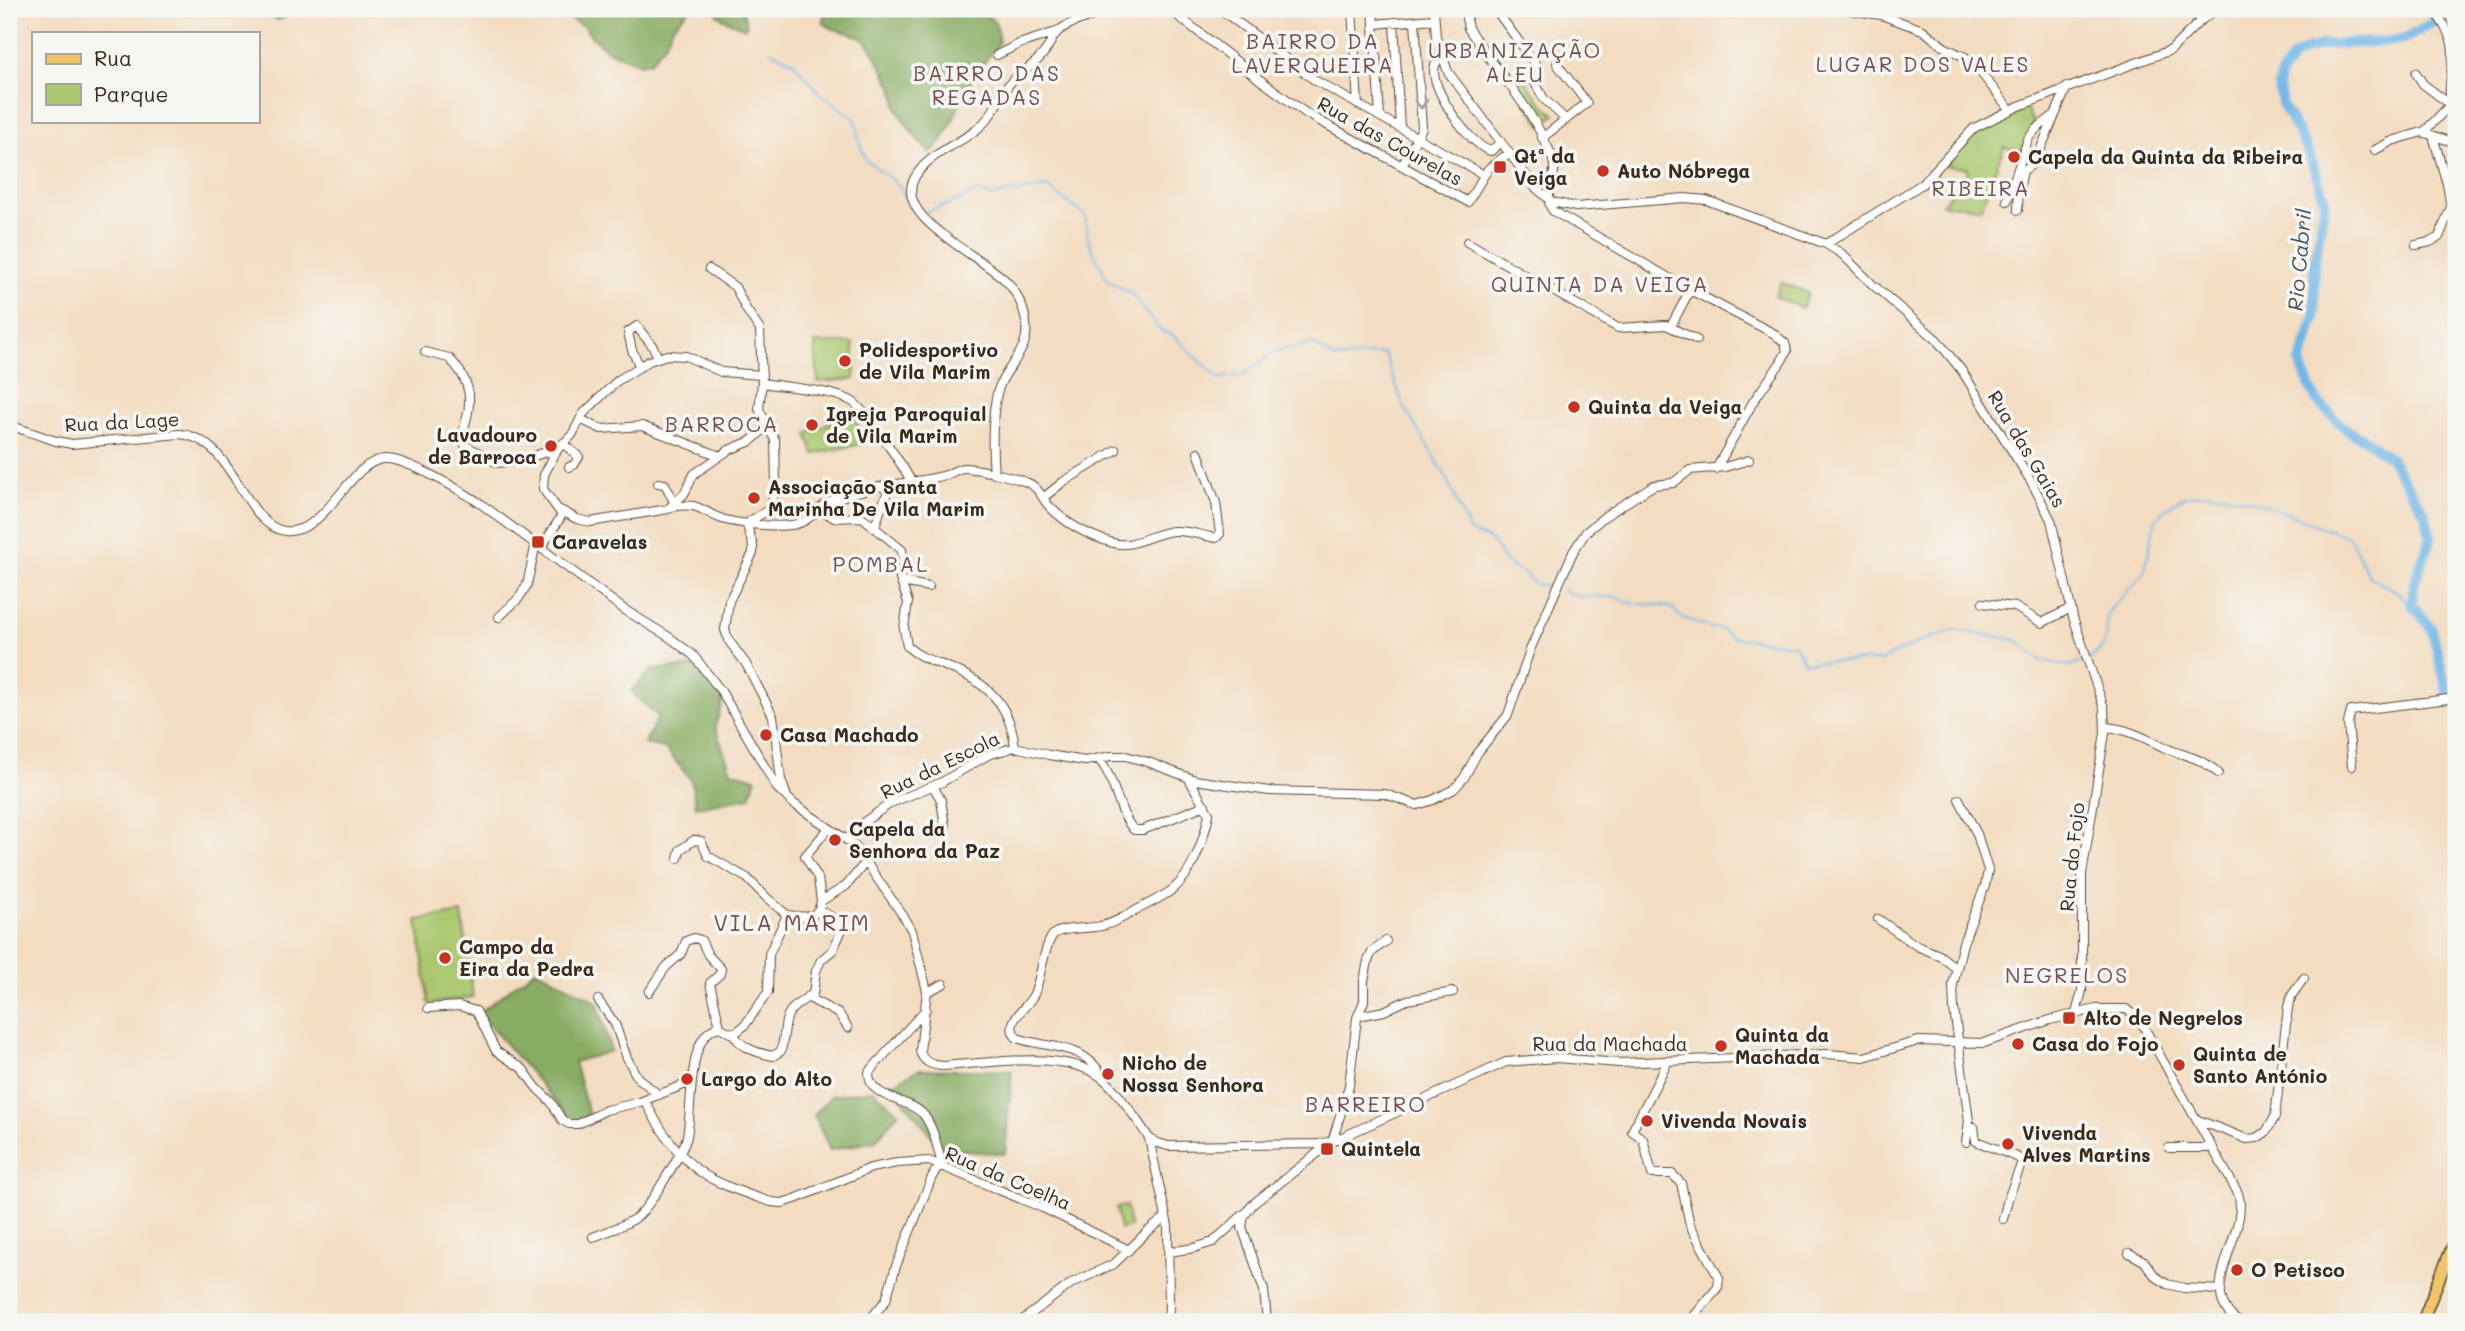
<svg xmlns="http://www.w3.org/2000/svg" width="2465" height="1331" font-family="Mali,sans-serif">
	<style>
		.green { fill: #aac86f; stroke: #727946; stroke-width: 2 }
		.forest { fill: #87ac62; stroke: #616b40; stroke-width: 2 }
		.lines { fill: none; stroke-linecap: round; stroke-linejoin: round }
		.stream { stroke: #71b8e8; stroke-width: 2 }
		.river { stroke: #71b8e8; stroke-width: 10 }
		.minor-casing { stroke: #574536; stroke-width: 10 }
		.major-casing { stroke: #574536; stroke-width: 13 }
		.minor { stroke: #fff; stroke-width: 8 }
		.major { stroke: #f0c469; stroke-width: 10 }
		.oneway { stroke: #a79f9a }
		.poi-dot { fill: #c8321e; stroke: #f6f6f2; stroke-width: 2.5 }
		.labels { text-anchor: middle; stroke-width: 7; stroke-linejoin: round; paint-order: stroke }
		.street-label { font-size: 19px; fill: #3b2a1e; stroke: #f6f6f2 }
		.poi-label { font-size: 19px; font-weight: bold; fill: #3b2a1e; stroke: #f6f6f2; text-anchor: start }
		.neighbourhood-label { font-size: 21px; letter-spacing: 2px; fill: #795154; stroke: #f6f6f2 }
		.water-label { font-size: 21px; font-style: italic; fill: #4b555b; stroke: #f6f6f2 }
		.quarter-label { font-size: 23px; letter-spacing: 2px; fill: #795154; stroke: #f6f6f2 }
	</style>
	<rect width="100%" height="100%" fill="#f6f6f2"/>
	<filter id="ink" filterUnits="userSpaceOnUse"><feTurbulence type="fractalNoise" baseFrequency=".0143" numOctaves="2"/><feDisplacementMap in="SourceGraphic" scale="14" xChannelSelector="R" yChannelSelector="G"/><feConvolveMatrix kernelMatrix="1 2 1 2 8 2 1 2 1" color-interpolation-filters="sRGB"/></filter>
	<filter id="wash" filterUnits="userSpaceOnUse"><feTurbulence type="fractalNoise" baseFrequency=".00686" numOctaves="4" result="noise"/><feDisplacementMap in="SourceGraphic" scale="28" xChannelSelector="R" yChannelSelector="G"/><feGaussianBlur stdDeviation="1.57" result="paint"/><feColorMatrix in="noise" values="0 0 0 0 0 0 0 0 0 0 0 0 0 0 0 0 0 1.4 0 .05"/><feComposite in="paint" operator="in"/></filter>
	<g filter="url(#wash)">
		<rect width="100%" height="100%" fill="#f3dcbf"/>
		<!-- green -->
		<path class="green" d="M 1527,76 L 1527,84 L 1540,101 L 1555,115 L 1541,126 L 1516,85 Z
			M 2025,107 L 2035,125 L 2020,151 L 2004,147 L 1981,208 L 1942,204 L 1951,193 L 1965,183 L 1968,168 L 1944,166 L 1976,132 Z
			M 1781,282 L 1808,293 L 1802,308 L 1775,297 Z
			M 815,343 L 853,343 L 855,379 L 818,382 Z
			M 852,411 L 866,443 L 814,454 L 807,434 L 835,420 L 835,417 Z
			M 462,913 L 473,997 L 429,1004 L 417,920 Z
			M 1126,1206 L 1130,1227 L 1120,1229 L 1116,1208 Z"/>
		<!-- forest -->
		<path class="forest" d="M 258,9 L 305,9 L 278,20 Z
			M 562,9 L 690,9 L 673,26 L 666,42 L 650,62 L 640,64 L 608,51 L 591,36 L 584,26 L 574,22 Z
			M 713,9 L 742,9 L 747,25 L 745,28 L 723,19 Z
			M 829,9 L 981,9 L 996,24 L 999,43 C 989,56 978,69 969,84 C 956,107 951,136 930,153 C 917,140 906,127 898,110 C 895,105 897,99 895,94 C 895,91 873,50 870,46 C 854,27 836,36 823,22 L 824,14 Z
			M 695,666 L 723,700 L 715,727 L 731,771 L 756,778 L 750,797 L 696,807 L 691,780 L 665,748 L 644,744 L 658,717 L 631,691 L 652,670 Z
			M 536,969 L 597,1002 L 611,1051 L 574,1062 L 589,1115 L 574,1123 L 479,1013 Z
			M 919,1069 L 1012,1071 L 1005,1154 L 942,1149 L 891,1085 Z
			M 873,1090 L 899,1112 L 875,1141 L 830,1150 L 814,1115 L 831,1096 Z"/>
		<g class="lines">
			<!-- stream -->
			<path class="stream" d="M 771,51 L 792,61 L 821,94 L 854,118 L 857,123 L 859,142 L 866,160 L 899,185 L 913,212 L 918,214
				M 923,213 L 963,199 L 976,191 L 990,196 L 1047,187 L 1085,215 L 1088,239 L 1107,280 L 1130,292 L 1159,329 L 1173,336 L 1219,378 L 1241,376 L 1277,351 L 1312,344 L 1336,359 L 1384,353 L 1404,407 L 1445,475 L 1470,532 L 1491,540 L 1506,563 L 1524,573 L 1534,584 L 1553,587
				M 1562,589 L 1578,596 L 1619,597 L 1625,602 L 1671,607 L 1681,617 L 1710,628 L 1721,629 L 1732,637 L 1795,645 L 1804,662 L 1880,661 L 1919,642 L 1955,630 L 2016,640 L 2040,660 L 2070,666 L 2084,661
				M 2089,659 C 2107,650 2108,631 2107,613 L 2144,573 L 2156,518 C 2163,512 2173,502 2182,498 C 2230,480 2303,523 2350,537 L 2369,577 L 2396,591 L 2412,605"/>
			<!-- river -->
			<path class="river" d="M 2450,9 L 2434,22 L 2406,38 L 2391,41 L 2324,45 L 2306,50 L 2293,57 L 2281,74 L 2278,86 L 2283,106 L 2309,153 L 2325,201 L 2314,266 L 2315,318 L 2300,363 L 2316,400 L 2347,430 L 2366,440 L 2390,458 L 2425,513 L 2431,538 L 2414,583 L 2412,605 L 2431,627 L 2450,701 L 2456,704"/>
		</g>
	</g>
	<g filter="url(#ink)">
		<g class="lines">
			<defs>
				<path id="minor" d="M 1169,9 L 1263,82 L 1307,114 L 1468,202 L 1488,169 L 1509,153
					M 1220,9 L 1316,81 L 1484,175
					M 1352,9 L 1358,105
					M 1373,9 L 1380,117
					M 1434,9 L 1436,37 L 1448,72 L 1535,187 L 1552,202 L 1576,207 L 1685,198 L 1706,200 L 1826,244 L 1842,254 L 1873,285 L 1936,339 L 1962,371 L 2032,483 L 2051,520 L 2073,617 L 2104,708 L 2105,733 L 2082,874 L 2082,991 L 2076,1013
					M 1473,9 L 1466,18 L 1468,28 C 1496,71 1535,110 1553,160 C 1559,178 1541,195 1553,211 L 1690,290 L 1773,333 L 1785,343 L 1787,351 L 1781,362 L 1753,402 L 1716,469
					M 1495,9 L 1540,70 L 1535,83 L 1544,99 L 1566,120
					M 1843,9 L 1881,15 L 1923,30 L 1944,47 L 1971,60 L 2010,110
					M 2434,9 C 2440,19 2450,32 2452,44 C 2457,64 2442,95 2456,109
					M 1224,12 L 1268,9
					M 1394,22 L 1400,128
					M 1374,24 L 1434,19
					M 997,55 L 1019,44 L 1056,32
					M 1440,55 C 1438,60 1434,65 1434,71 C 1433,92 1471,147 1491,151 L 1501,142
					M 2416,73 L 2423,84 L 2451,105
					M 2424,132 L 2447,108 L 2454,111
					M 1542,138 L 1587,103 L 1557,64
					M 2375,150 L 2392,141 L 2422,132 L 2456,143
					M 1402,166 L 1422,128 L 1415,21
					M 2007,201 L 2028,139 L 2036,129 L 2053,116
					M 2018,210 L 2019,189 L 2023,171 L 2035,162 L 2067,87
					M 1467,242 L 1618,328 L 1666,325 L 1697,340
					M 1826,244 L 1922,184 L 1974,128 L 2019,106 L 2171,50 L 2199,22 L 2216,9
					M 2416,245 L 2430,242 L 2439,237 L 2451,207 L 2447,184 L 2433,136
					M 709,269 L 735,287 L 746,309 L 760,330 L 762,383 L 759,409 L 775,440 L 776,486 L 770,509 L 750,521 L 747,526 L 753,545 L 753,553 L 729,601 L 725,630 L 729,641 L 746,664 L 773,716 L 781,780 L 786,794
					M 1671,326 L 1690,290
					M 425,352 L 449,358 C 474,383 473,406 461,436 L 465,445 L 497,463 L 524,460 L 545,452 L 556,453
					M 640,367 L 632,350 L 628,332 L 637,326 C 643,337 656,345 657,358
					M 762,383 C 786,387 833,390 853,402 C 866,411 903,466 911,481
					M 580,419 L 601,429 L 642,426 L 720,456
					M 9,425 L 56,441 L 72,444 L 179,434 C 234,437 243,526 285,531 C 328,535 349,460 385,459 C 406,458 462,491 481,504 L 625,610 L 669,637 L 693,655 L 721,691 L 777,788 L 794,804 L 854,845 L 906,920 L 912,931 L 927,991 L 920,1051 C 923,1063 933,1066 945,1066 C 991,1063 1071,1048 1107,1082 C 1123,1098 1136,1119 1149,1138 L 1155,1142 L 1168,1146 L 1319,1144 L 1336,1140 L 1506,1062 L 1556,1058 L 1619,1063 L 1827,1054 L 1864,1057 L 1918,1041 L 1984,1043 L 2050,1020 L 2096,1009 L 2126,1009 L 2138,1017 L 2238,1193 C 2251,1234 2192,1290 2239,1322
					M 563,443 L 579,457 L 574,465 L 569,467
					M 994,474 C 992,452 991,405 1000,385 C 1009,363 1030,350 1026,323 C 1025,310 1018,295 1009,284 C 989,259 890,219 915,177 C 932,148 969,143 988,118 C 997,107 1001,92 1011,82 C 1021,72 1034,66 1043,54 C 1050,46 1052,35 1061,29 C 1078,18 1102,14 1122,9
					M 658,483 L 665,484 L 675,504
					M 1043,498 L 1063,482 L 1116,450
					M 672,507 C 701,502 698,510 722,519 C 738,524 774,527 791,525 C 808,524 817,508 831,501 C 868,484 908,485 946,475 C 953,473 958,467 966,468 C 979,469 1021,478 1032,485 C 1040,490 1043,500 1049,506 C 1066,524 1089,536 1113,543 C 1133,549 1154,532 1174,531 C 1188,530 1203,536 1216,538 L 1220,534 L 1216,503 L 1198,452
					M 820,509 L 834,518 L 862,517 L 902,550 L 903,561 L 900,579 L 908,602 L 904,628 L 907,646 C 917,656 932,661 945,666 C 985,681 1010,702 1015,747
					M 560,510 L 577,519 L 590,522 L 668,509 L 684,494 L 694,474 L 729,450 L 751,441 L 768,425
					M 874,528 L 890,485
					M 542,547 L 562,515 L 543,489 L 544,475 L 557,450 L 572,435 L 583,414 L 617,381 L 649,361 L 667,355 L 686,356 L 721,372 L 762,375
					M 901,582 L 929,587
					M 1983,603 L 2015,607 L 2042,623 L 2071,608
					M 499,617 L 519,598 L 527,585 L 536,543
					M 2106,727 C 2128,729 2143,737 2163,747 C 2183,756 2202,757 2218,773
					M 1098,759 C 1115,776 1117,812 1134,830 L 1143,830 L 1205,805
					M 2352,766 L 2348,723 L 2351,711 L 2456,698
					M 933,786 L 941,800 L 945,826
					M 1959,799 L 1977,834 L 1988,870 L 1985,886 L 1963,943 L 1953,985 L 1954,1009 L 1969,1121 L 1966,1142
					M 847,839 L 864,822 L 891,803 L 942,782 L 988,755 L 1015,747 L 1049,755 L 1085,761 L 1111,756 L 1126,756 L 1148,762 L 1195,780 L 1269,791 L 1385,794 L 1417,805 L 1433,800 L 1454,789 L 1464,778 L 1478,752 L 1508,715 L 1530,650 L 1573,552 L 1586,532 L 1605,516 L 1654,485 L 1673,483 L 1690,470 L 1725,467 L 1749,460
					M 678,858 L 680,850 L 694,840 L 701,841 L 708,856 L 747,878 L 767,898 L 787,915
					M 821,901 L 818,878 L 805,856 L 829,828
					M 787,915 C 803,917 818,921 821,901 L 846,886 L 865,863
					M 1878,919 L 1917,946 L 1939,955 L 1956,968
					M 649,992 L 666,967 L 681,954 L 686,941 L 694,938 L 701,940 L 708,955 L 721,969 L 720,974 L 710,983 L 720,1027
					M 927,992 L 943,984
					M 807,997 L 839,1014 L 848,1028
					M 598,1000 L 615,1024 L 627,1058 L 637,1077 L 659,1095
					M 428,1008 L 459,1006 L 476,1011 L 496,1051 L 523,1069 L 536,1087 L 551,1102 L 562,1120 L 569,1124 L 578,1124 L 606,1110 L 640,1102 L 691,1082
					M 1358,1016 L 1384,1011 L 1407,1000 L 1453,992
					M 720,1027 L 730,1033 L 738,1031 L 745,1025 L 768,992 L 769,954 L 787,915
					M 733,1033 C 740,1048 758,1053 773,1056 L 781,1051 C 789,1016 779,1014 813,994 L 816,971 L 821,960 L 833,950 L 841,932 L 835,919 L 819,910
					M 1668,1061 L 1632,1131 L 1643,1139 L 1652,1174 L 1672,1174 L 1681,1183 L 1690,1225 L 1719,1278 L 1718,1287 L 1695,1315 L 1700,1322
					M 1103,1077 C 1084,1042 1048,1049 1017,1038 C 1002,1022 1027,1009 1034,994 C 1041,979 1044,943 1054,934 C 1062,927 1089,929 1101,926 C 1114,924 1123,917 1135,911 C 1147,904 1161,898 1172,890 C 1193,874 1204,839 1209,814 L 1189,779
					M 645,1100 C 657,1126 676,1153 699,1171 C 716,1184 750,1195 771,1202 L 782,1203 L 795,1199 L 871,1168 L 897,1163 L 929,1161 L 1043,1208 L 1129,1250
					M 2198,1120 L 2247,1139 L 2257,1138 L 2266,1132 L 2275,1117 L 2288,1007 L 2292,995 L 2304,978
					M 1974,1127 L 1976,1141 L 2017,1157 L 2022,1162 L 2008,1199 L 2003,1219
					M 1149,1138 L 1168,1226 L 1169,1305 L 1168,1322
					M 1332,1142 L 1349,1086 L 1357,1018 L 1364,1001 L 1364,981 L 1368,961 L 1372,952 L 1386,941
					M 2169,1148 L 2213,1148
					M 593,1237 C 604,1233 629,1223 637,1217 C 649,1208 681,1154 686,1140 C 694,1114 684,1032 720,1027
					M 1169,1252 L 1194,1248 L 1213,1242 L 1244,1214
					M 2129,1253 L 2144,1261 L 2155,1276 L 2167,1284 L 2184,1288 L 2221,1290
					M 868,1322 L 886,1300 L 896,1266 L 932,1177 L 941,1161 C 937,1146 933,1126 923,1114 C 909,1098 868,1100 869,1072 L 926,1009
					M 1020,1322 L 1072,1283 L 1114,1264 L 1147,1232 L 1166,1217
					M 1267,1322 L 1264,1290 L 1242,1227 L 1244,1216 L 1253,1204 L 1329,1144"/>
				<path id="major" d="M 2422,1322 L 2456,1237"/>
			</defs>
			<!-- minor casing -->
			<use href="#minor" class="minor-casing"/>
			<!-- major casing -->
			<use href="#major" class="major-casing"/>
			<!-- minor -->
			<use href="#minor" class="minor"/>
			<!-- major -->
			<use href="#major" class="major"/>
		</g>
		<!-- one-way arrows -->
		<defs><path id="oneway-chevron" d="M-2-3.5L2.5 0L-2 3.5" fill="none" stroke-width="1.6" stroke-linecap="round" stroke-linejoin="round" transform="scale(1.75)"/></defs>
		<use class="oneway" href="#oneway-chevron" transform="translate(1421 104) rotate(86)"/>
	</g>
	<!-- markers -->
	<g class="poi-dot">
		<circle cx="2014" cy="157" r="7"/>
		<rect x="1493" y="160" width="14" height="14" rx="3.5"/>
		<circle cx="1603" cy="171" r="7"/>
		<circle cx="845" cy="361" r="7"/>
		<circle cx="1574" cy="407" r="7"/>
		<circle cx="812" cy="425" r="7"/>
		<circle cx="551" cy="446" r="7"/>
		<circle cx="754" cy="498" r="7"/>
		<rect x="531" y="535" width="14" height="14" rx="3.5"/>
		<circle cx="766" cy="735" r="7"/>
		<circle cx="835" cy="840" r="7"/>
		<circle cx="445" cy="958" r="7"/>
		<rect x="2062" y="1011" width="14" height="14" rx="3.5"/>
		<circle cx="2018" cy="1044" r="7"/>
		<circle cx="1721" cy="1046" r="7"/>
		<circle cx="2179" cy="1065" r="7"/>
		<circle cx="1108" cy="1074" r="7"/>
		<circle cx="687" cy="1079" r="7"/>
		<circle cx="1647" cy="1121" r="7"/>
		<circle cx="2008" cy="1144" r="7"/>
		<rect x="1320" y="1142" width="14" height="14" rx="3.5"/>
		<circle cx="2237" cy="1270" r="7"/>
	</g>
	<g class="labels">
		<!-- street labels -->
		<g class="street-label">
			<text transform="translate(1390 141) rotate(29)" y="7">Rua das Courelas</text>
			<text transform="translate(122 422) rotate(-3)" y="7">Rua da Lage</text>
			<text transform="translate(2027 449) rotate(59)" y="7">Rua das Gaias</text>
			<text transform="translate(940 765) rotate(-26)" y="7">Rua da Escola</text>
			<text transform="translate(2072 857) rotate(-84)" y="7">Rua do Fojo</text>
			<text x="1610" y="1051">Rua da Machada</text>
			<text transform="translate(1008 1178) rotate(23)" y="7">Rua da Coelha</text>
		</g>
		<!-- poi labels -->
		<g class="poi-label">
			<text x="1514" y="163">Qtª da<tspan x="1514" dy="22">Veiga</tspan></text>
			<text x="2028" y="164">Capela da Quinta da Ribeira</text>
			<text x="1617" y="178">Auto Nóbrega</text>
			<text x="859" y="357">Polidesportivo<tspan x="859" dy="22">de Vila Marim</tspan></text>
			<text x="1588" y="414">Quinta da Veiga</text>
			<text x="826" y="421">Igreja Paroquial<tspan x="826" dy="22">de Vila Marim</tspan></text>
			<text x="537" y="442" text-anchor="end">Lavadouro<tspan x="537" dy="22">de Barroca</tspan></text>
			<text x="768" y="494">Associação Santa<tspan x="768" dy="22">Marinha De Vila Marim</tspan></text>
			<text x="552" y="549">Caravelas</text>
			<text x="780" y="742">Casa Machado</text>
			<text x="849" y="836">Capela da<tspan x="849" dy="22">Senhora da Paz</tspan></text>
			<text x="459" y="954">Campo da<tspan x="459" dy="22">Eira da Pedra</tspan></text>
			<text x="2083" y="1025">Alto de Negrelos</text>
			<text x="1735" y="1042">Quinta da<tspan x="1735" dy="22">Machada</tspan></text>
			<text x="2032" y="1051">Casa do Fojo</text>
			<text x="2193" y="1061">Quinta de<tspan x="2193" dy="22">Santo António</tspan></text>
			<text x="1122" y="1070">Nicho de<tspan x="1122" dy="22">Nossa Senhora</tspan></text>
			<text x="701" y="1086">Largo do Alto</text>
			<text x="1661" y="1128">Vivenda Novais</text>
			<text x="2022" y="1140">Vivenda<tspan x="2022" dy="22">Alves Martins</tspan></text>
			<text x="1341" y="1156">Quintela</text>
			<text x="2251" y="1277">O Petisco</text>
		</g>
		<!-- neighbourhood labels -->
		<g class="neighbourhood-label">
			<text x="1313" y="49">BAIRRO DA<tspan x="1313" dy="24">LAVERQUEIRA</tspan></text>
			<text x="1515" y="58">URBANIZAÇÃO<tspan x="1515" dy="24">ALEU</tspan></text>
			<text x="1923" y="72">LUGAR DOS VALES</text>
			<text x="987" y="81">BAIRRO DAS<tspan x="987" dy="24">REGADAS</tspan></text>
			<text x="1981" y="196">RIBEIRA</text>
			<text x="1600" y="292">QUINTA DA VEIGA</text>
			<text x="722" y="432">BARROCA</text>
			<text x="881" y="572">POMBAL</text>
			<text x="2067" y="983">NEGRELOS</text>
			<text x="1366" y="1112">BARREIRO</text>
		</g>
		<!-- water labels -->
		<g class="water-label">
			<text transform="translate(2300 260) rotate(-85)" y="7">Rio Cabril</text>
		</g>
		<!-- quarter labels -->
		<g class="quarter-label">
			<text x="792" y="931">VILA MARIM</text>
		</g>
	</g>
	<!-- margin -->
	<rect width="2465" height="1331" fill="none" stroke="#f6f6f2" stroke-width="35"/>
	<!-- legend -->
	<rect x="32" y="32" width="228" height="91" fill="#f6f6f2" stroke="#aba49d" stroke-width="2"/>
	<rect x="46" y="54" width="35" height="10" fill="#f0c469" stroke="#aba49d" stroke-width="2"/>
	<text x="94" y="66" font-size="21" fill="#3b2a1e">Rua</text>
	<rect x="46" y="84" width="35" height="21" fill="#aac86f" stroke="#aba49d" stroke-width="2"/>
	<text x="94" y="102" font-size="21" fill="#3b2a1e">Parque</text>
</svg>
